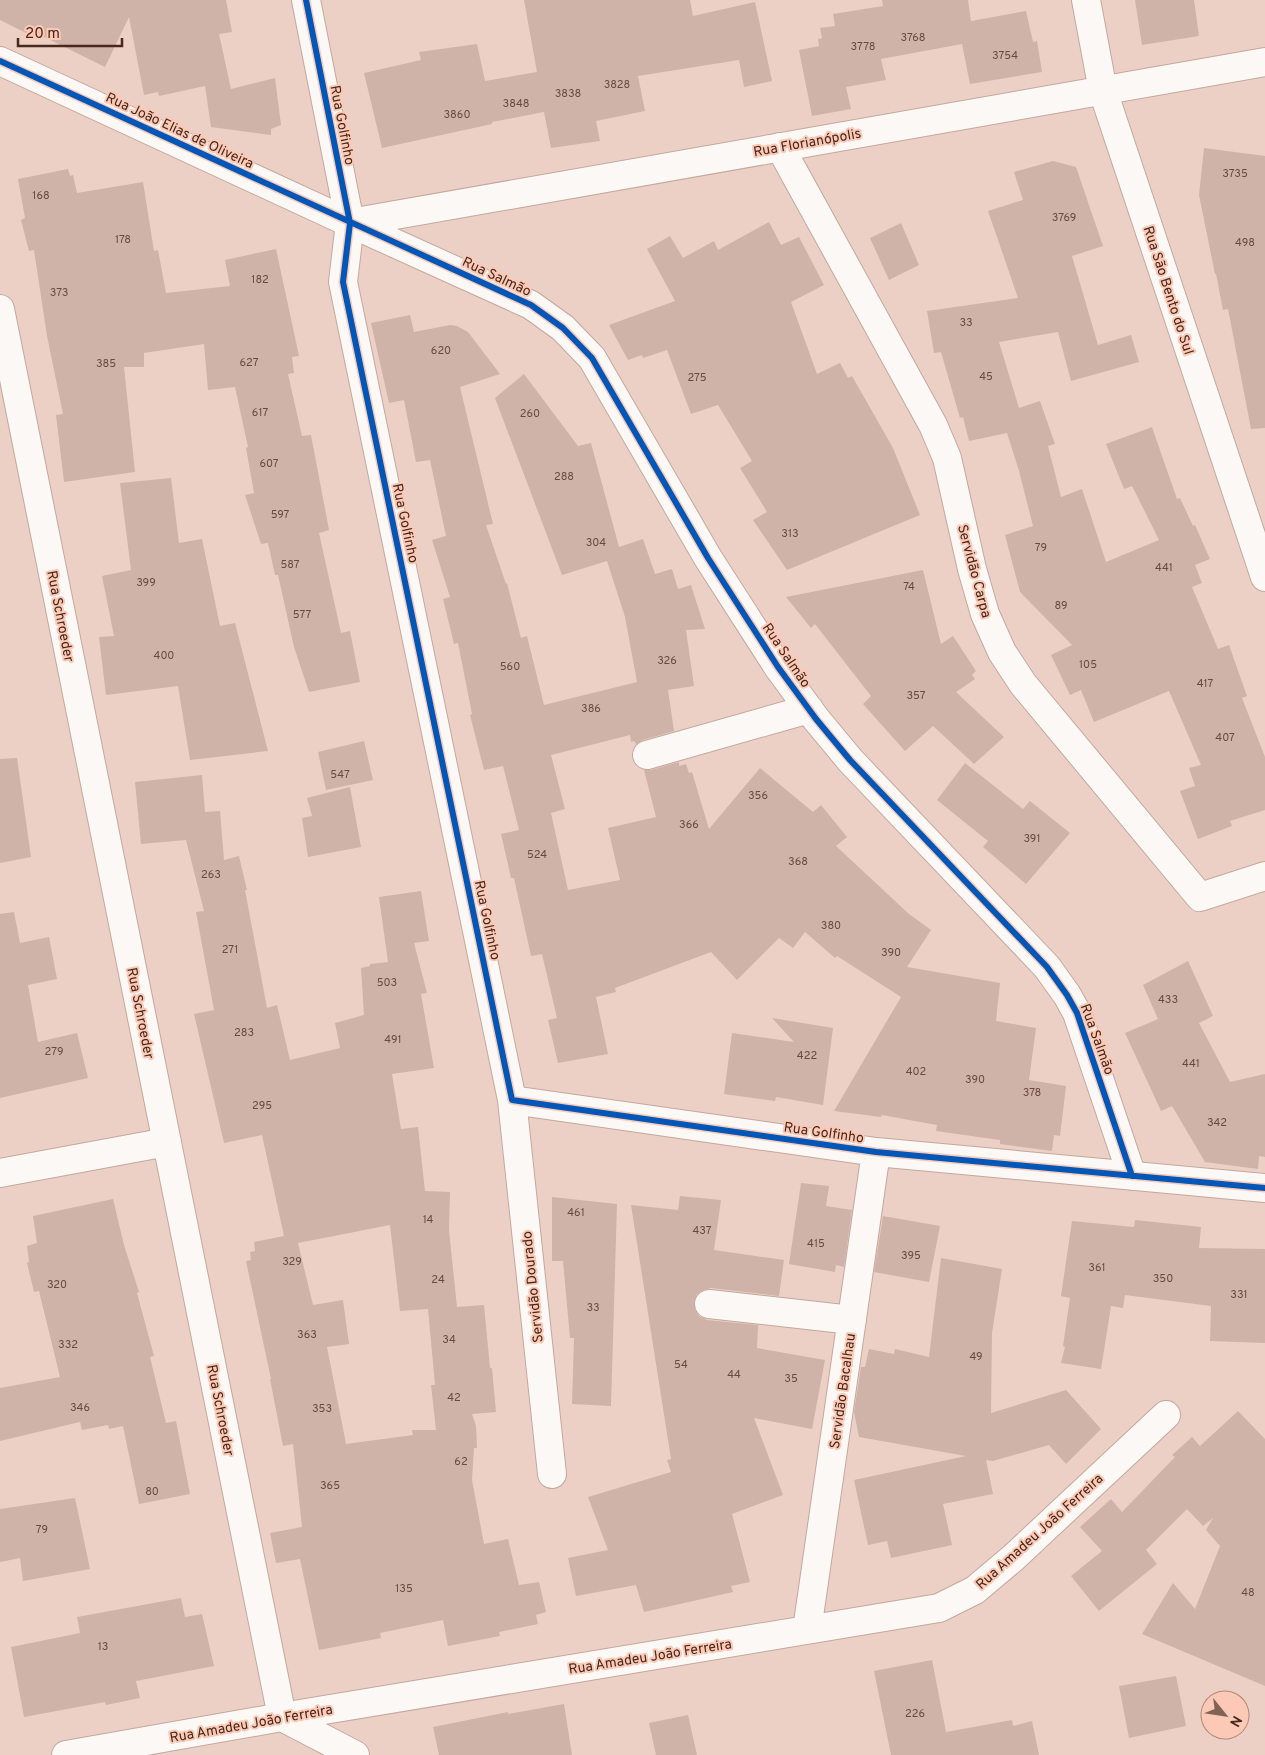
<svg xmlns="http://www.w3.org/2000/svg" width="1265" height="1755" font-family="Overpass,sans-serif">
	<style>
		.building { fill: #cfb3a8; fill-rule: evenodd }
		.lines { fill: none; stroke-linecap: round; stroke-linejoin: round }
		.minor-casing { stroke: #c3a89d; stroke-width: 30 }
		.tertiary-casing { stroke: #c3a89d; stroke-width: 30 }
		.minor { stroke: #fcf8f6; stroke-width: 28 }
		.tertiary { stroke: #fcf8f6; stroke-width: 28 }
		.cycleway-casing { stroke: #fbc9b6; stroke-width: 9 }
		.cycleway { stroke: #0057b8; stroke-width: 6 }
		.labels { text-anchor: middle; stroke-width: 4; stroke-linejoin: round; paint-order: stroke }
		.number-label { font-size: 11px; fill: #694b3e }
		.street-label { font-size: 14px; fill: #47281b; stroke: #fbc9b6 }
	</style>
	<rect width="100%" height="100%" fill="#ecd0c5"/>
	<!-- building -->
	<path class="building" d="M 0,0 L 226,0 L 232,32 L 219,34 L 231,89 L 275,78 L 281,125 L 271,129 L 271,135 L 211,127 L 205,86 L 159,96 L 158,92 L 144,95 L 129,17 L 105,67 L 38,34 L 36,38 L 0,20 Z
		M 524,0 L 690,0 L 693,16 L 755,2 L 772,81 L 744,87 L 739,60 L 638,76 L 645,111 L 596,121 L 600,141 L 551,148 L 544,112 L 492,122 L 492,124 L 382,148 L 364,73 L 421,60 L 419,52 L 477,44 L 485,81 L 537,72 Z
		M 882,0 L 968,0 L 971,21 L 1026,11 L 1033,42 L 1037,41 L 1042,72 L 970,84 L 962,44 L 881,59 L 886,80 L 846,87 L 851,109 L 812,116 L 799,50 L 819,46 L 818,39 L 822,38 L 820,28 L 835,26 L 833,14 L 883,6 Z
		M 1135,0 L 1194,0 L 1199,36 L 1142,45 Z
		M 1204,148 L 1265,156 L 1265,428 L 1251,429 L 1228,309 L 1223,310 L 1216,274 L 1215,274 L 1199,195 Z
		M 1053,161 L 1076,167 L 1103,246 L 1072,256 L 1098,345 L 1131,335 L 1139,362 L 1071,381 L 1058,332 L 999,342 L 1019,408 L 1040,401 L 1055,444 L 1048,446 L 1061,497 L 1082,489 L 1106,562 L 1159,540 L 1132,486 L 1124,489 L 1106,444 L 1152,427 L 1177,499 L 1180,498 L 1193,526 L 1195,525 L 1210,559 L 1195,565 L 1202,583 L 1192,587 L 1218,649 L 1229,645 L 1247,696 L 1242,698 L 1265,757 L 1265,810 L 1230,821 L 1232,826 L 1198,839 L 1180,791 L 1195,786 L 1189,768 L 1201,765 L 1169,691 L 1094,722 L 1081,690 L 1070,695 L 1051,655 L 1072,645 L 1020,592 L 1005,535 L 1033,526 L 1019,471 L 1007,433 L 969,441 L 963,417 L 960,418 L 941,352 L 934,353 L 927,311 L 1018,298 L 988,211 L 1023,200 L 1014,172 Z
		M 68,169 L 70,176 L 73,175 L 77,193 L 143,182 L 154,251 L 158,250 L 166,293 L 230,286 L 225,260 L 276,249 L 299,356 L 292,357 L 294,373 L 288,374 L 302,436 L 311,435 L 329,530 L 319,533 L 341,633 L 350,631 L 360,682 L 309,692 L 294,647 L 278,575 L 275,575 L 268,543 L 261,544 L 245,495 L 254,493 L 246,448 L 248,447 L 235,387 L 208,390 L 204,344 L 144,353 L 144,367 L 124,367 L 135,472 L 64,482 L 56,415 L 63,414 L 47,336 L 34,250 L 29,251 L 21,220 L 25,218 L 18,179 Z
		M 769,222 L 781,245 L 799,237 L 824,285 L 791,302 L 817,374 L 840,363 L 848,378 L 852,376 L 893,448 L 920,515 L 787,570 L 753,520 L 767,512 L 740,468 L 752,461 L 718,405 L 691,414 L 667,350 L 643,358 L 642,355 L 628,360 L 609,325 L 675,301 L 647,249 L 670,236 L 683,258 L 714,241 L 718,250 Z
		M 901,223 L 919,265 L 889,280 L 870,238 Z
		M 410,315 L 414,332 L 450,325 L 457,326 L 468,332 L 500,374 L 460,387 L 493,524 L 486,525 L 506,584 L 507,583 L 521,638 L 527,636 L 544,705 L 637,682 L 625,617 L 607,561 L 562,575 L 495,398 L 524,374 L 578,446 L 591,443 L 619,547 L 643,539 L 655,574 L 672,569 L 678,589 L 691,585 L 705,629 L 686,630 L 694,686 L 668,690 L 674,731 L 643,740 L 636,744 L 634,741 L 631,742 L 630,735 L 551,755 L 565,809 L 551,813 L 568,890 L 620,880 L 608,828 L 656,817 L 644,770 L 651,770 L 679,762 L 679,766 L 686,764 L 689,773 L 692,772 L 709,829 L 760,768 L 813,812 L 821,805 L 847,837 L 836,846 L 909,914 L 931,930 L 907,967 L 1000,983 L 996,1021 L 1036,1028 L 1029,1080 L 1066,1086 L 1060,1136 L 1054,1135 L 1052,1151 L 1000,1144 L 1000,1140 L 936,1131 L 937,1125 L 882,1115 L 881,1117 L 834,1111 L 901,997 L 837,956 L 835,958 L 805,932 L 793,948 L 779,938 L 737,980 L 711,952 L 615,988 L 616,992 L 596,997 L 608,1054 L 558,1063 L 548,1020 L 557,1018 L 542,954 L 531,956 L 514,878 L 511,878 L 501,834 L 519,830 L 503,766 L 484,770 L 470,715 L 472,714 L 458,643 L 454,644 L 443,599 L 450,597 L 432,540 L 446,536 L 430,460 L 416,462 L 404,400 L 389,403 L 371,323 Z
		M 171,478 L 179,543 L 202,539 L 220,626 L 235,623 L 268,751 L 190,760 L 178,686 L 106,695 L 99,637 L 114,636 L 102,576 L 131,570 L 120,483 Z
		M 923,570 L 941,644 L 953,636 L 976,671 L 972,675 L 975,679 L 956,692 L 1004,737 L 974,764 L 933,726 L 905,751 L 863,704 L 871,696 L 815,624 L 811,628 L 786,597 Z
		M 364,741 L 373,780 L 326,790 L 318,752 Z
		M 17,758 L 31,857 L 0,863 L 0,759 Z
		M 965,763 L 1023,809 L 1030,801 L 1070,833 L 1026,884 L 983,847 L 988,841 L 937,800 Z
		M 202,775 L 205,812 L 220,811 L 224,860 L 239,856 L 247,890 L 245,890 L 267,1008 L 277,1005 L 290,1060 L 340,1048 L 335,1023 L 364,1015 L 361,968 L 370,966 L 370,964 L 388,962 L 379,897 L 421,891 L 429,941 L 414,943 L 427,993 L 421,994 L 434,1068 L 392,1074 L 401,1129 L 418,1127 L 425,1191 L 450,1192 L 449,1230 L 457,1307 L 484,1305 L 490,1368 L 492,1368 L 496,1412 L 472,1414 L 476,1426 L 477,1448 L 474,1448 L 472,1480 L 484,1544 L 508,1539 L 519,1585 L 539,1582 L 546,1612 L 536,1615 L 538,1624 L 499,1632 L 500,1636 L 448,1646 L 443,1620 L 380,1633 L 381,1638 L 319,1650 L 300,1559 L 276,1563 L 270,1533 L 302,1527 L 293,1444 L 283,1446 L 270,1379 L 271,1379 L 246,1261 L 251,1260 L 250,1252 L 255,1251 L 254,1242 L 284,1236 L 262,1135 L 224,1143 L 194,1014 L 214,1010 L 196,912 L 204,911 L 186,840 L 141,844 L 135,782 ZM 390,1225 L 400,1311 L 428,1309 L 435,1385 L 431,1385 L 436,1430 L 412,1430 L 413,1435 L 346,1444 L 327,1347 L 349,1344 L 343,1300 L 313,1305 L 298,1243 Z
		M 350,787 L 361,847 L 308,857 L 302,818 L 312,816 L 307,798 Z
		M 14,912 L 20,943 L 49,937 L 57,979 L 28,985 L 38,1042 L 77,1033 L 88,1078 L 0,1098 L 0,914 Z
		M 1188,961 L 1213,1016 L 1199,1023 L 1230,1082 L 1265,1074 L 1265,1157 L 1259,1156 L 1258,1169 L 1205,1162 L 1172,1106 L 1161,1111 L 1125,1033 L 1158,1019 L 1143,985 Z
		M 772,1018 L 833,1028 L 823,1105 L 776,1097 L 775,1101 L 724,1094 L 732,1033 L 794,1042 Z
		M 801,1183 L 829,1186 L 826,1206 L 852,1210 L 844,1267 L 836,1265 L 835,1272 L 789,1264 Z
		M 680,1196 L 721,1200 L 714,1250 L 784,1260 L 779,1296 L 711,1288 L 703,1290 L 697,1294 L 694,1302 L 695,1310 L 699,1316 L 707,1320 L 758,1325 L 757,1348 L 825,1360 L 812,1429 L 754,1418 L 783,1495 L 732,1514 L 750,1582 L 731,1586 L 733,1592 L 644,1612 L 636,1585 L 576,1596 L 568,1558 L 608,1550 L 588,1497 L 671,1472 L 667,1460 L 671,1459 L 631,1205 L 678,1210 Z
		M 552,1197 L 617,1204 L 611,1406 L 572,1404 L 574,1338 L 570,1338 L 563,1261 L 552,1261 Z
		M 113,1199 L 124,1245 L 139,1292 L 137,1293 L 154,1356 L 150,1357 L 166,1423 L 176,1421 L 190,1494 L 139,1504 L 123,1426 L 109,1429 L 108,1425 L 82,1430 L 80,1422 L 0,1441 L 0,1388 L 60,1377 L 39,1291 L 34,1292 L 27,1263 L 29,1262 L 27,1246 L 37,1243 L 33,1216 Z
		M 883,1216 L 940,1226 L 929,1282 L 874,1272 Z
		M 1135,1220 L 1201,1227 L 1199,1248 L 1265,1249 L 1265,1343 L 1210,1341 L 1211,1306 L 1125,1295 L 1123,1308 L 1111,1306 L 1101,1369 L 1061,1363 L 1065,1347 L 1063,1346 L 1070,1298 L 1061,1296 L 1072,1221 L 1134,1227 Z
		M 941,1258 L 1002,1269 L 992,1333 L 991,1413 L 1066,1390 L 1101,1429 L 1066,1464 L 1049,1445 L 993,1461 L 986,1460 L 993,1494 L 943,1504 L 952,1545 L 891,1558 L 887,1541 L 868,1545 L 854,1480 L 966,1456 L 859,1437 L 854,1412 L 861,1367 L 865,1367 L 869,1349 L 894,1354 L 895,1349 L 929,1357 Z
		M 1238,1411 L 1265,1439 L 1265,1686 L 1142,1634 L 1173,1583 L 1195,1609 L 1220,1546 L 1206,1530 L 1213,1518 L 1203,1526 L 1187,1509 L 1146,1550 L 1157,1564 L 1099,1611 L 1071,1576 L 1102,1551 L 1080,1527 L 1111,1499 L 1122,1512 L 1175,1457 L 1172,1455 L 1192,1437 L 1200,1446 Z
		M 75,1498 L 90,1569 L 23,1581 L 20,1558 L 0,1562 L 0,1509 Z
		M 181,1598 L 185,1617 L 202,1614 L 214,1666 L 136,1681 L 140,1698 L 106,1705 L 105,1702 L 24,1717 L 11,1647 L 80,1633 L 77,1617 Z
		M 932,1660 L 946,1732 L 1012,1720 L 1013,1726 L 1032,1721 L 1039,1755 L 891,1755 L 874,1671 Z
		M 1176,1676 L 1186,1726 L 1129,1738 L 1119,1686 Z
		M 564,1704 L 572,1755 L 439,1755 L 433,1727 L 508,1712 L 508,1714 Z
		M 688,1715 L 697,1755 L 656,1755 L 649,1723 Z"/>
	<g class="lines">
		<defs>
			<path id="minor" d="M 306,0 L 350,223 L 343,282 L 512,1100 L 876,1152 L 1265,1188
				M 1086,0 L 1103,91 L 1265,577
				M 780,147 L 933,425 L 947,458 L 972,569 L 985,614 L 1002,652 L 1023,684 L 1200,897 L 1265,876
				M 350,223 L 531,305 L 563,328 L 592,358 L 708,558 L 778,667 L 816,719 L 850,760 L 1047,967 L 1067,995 L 1077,1013 L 1132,1176
				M 0,309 L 282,1717
				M 647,755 L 809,709
				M 512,1100 L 552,1474
				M 0,1173 L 167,1142
				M 709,1304 L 852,1320
				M 807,1630 L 876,1152
				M 282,1717 L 355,1755
				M 66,1755 L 282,1717 L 939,1608 L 975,1590 L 1013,1558 L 1166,1415"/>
			<path id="tertiary" d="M 0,61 L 350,223 L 1265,62"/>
		</defs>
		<!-- minor casing -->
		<use href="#minor" class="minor-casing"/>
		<!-- tertiary casing -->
		<use href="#tertiary" class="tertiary-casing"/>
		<!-- minor -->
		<use href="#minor" class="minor"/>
		<!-- tertiary -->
		<use href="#tertiary" class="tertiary"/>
		<defs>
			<path id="cycleway" d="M 306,0 L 350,223 L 343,282 L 512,1100 L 876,1152 L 1265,1188
				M 0,61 L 531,305 L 563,328 L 592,358 L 708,558 L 778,667 L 816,719 L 850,760 L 1047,967 L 1067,995 L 1077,1013 L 1132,1176"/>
		</defs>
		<!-- cycleway casing -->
		<use href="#cycleway" class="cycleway-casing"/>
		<!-- cycleway -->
		<use href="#cycleway" class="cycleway"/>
	</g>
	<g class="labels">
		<!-- number labels -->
		<g class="number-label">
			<text x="913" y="41">3768</text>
			<text x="863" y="50">3778</text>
			<text x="1005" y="59">3754</text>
			<text x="617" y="88">3828</text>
			<text x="568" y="97">3838</text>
			<text x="516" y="107">3848</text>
			<text x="457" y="118">3860</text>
			<text x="1235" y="177">3735</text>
			<text x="41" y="199">168</text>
			<text x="1064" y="221">3769</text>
			<text x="123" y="243">178</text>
			<text x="1245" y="246">498</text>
			<text x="260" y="283">182</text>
			<text x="59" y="296">373</text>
			<text x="966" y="326">33</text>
			<text x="441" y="354">620</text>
			<text x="249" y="366">627</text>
			<text x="106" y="367">385</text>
			<text x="986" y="380">45</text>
			<text x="697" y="381">275</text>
			<text x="260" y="416">617</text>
			<text x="530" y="417">260</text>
			<text x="269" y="467">607</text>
			<text x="564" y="480">288</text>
			<text x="280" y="518">597</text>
			<text x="790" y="537">313</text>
			<text x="596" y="546">304</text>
			<text x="1041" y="551">79</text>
			<text x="290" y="568">587</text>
			<text x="1164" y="571">441</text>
			<text x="146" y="586">399</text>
			<text x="909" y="590">74</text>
			<text x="1061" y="609">89</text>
			<text x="302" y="618">577</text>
			<text x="164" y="659">400</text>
			<text x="667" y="664">326</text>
			<text x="1088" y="668">105</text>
			<text x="510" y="670">560</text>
			<text x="1205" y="687">417</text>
			<text x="916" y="699">357</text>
			<text x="591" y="712">386</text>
			<text x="1225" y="741">407</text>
			<text x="340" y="778">547</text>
			<text x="758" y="799">356</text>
			<text x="689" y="828">366</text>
			<text x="1032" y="842">391</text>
			<text x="537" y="858">524</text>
			<text x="798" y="865">368</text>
			<text x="211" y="878">263</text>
			<text x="831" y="929">380</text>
			<text x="230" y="953">271</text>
			<text x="891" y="956">390</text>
			<text x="387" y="986">503</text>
			<text x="1168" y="1003">433</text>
			<text x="244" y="1036">283</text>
			<text x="393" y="1043">491</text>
			<text x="54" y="1055">279</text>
			<text x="807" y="1059">422</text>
			<text x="1191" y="1067">441</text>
			<text x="916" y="1075">402</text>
			<text x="975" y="1083">390</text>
			<text x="1032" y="1096">378</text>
			<text x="262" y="1109">295</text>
			<text x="1217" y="1126">342</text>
			<text x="576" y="1216">461</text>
			<text x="428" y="1223">14</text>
			<text x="702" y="1234">437</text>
			<text x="816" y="1247">415</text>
			<text x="911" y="1259">395</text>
			<text x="292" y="1265">329</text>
			<text x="1097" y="1271">361</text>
			<text x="1163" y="1282">350</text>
			<text x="438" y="1283">24</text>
			<text x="57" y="1288">320</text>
			<text x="1239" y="1298">331</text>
			<text x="593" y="1311">33</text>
			<text x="307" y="1338">363</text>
			<text x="449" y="1343">34</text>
			<text x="68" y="1348">332</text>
			<text x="976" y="1360">49</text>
			<text x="681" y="1368">54</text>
			<text x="734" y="1378">44</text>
			<text x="791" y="1382">35</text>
			<text x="454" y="1401">42</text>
			<text x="80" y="1411">346</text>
			<text x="322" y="1412">353</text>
			<text x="461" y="1465">62</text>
			<text x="330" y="1489">365</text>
			<text x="152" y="1495">80</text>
			<text x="42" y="1533">79</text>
			<text x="404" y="1592">135</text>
			<text x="1248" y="1596">48</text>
			<text x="103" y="1650">13</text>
			<text x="915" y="1717">226</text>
		</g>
		<!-- street labels -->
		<g class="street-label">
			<text transform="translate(343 125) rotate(79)" y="5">Rua Golfinho</text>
			<text transform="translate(180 130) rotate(25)" y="5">Rua João Elias de Oliveira</text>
			<text transform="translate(807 142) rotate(-10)" y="5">Rua Florianópolis</text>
			<text transform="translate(497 276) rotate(25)" y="5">Rua Salmão</text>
			<text transform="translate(1169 290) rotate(72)" y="5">Rua São Bento do Sul</text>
			<text transform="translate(406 523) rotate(78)" y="5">Rua Golfinho</text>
			<text transform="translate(975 571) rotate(75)" y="5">Servidão Carpa</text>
			<text transform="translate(61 616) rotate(79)" y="5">Rua Schroeder</text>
			<text transform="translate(787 655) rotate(56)" y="5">Rua Salmão</text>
			<text transform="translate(488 920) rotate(78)" y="5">Rua Golfinho</text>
			<text transform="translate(141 1013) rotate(79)" y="5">Rua Schroeder</text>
			<text transform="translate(1098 1039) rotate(70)" y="5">Rua Salmão</text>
			<text transform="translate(824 1132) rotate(8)" y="5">Rua Golfinho</text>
			<text transform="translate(532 1287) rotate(-96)" y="5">Servidão Dourado</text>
			<text transform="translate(842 1391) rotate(-82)" y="5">Servidão Bacalhau</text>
			<text transform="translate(221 1410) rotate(79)" y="5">Rua Schroeder</text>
			<text transform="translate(1039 1531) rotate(-42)" y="5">Rua Amadeu João Ferreira</text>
			<text transform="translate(650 1656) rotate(-9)" y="5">Rua Amadeu João Ferreira</text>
			<text transform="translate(251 1723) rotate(-10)" y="5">Rua Amadeu João Ferreira</text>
		</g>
	</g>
	<!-- north arrow -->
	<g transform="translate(1225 1715) rotate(120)"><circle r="24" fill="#fbc9b6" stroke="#b38978"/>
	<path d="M0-4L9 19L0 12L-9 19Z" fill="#816356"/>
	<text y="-8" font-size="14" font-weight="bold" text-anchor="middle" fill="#47281b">N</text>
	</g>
	<!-- scale -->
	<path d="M18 38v8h104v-8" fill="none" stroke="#47281b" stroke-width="2.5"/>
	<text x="25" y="38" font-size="15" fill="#47281b" stroke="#fbc9b6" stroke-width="4" paint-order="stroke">20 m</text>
</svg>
